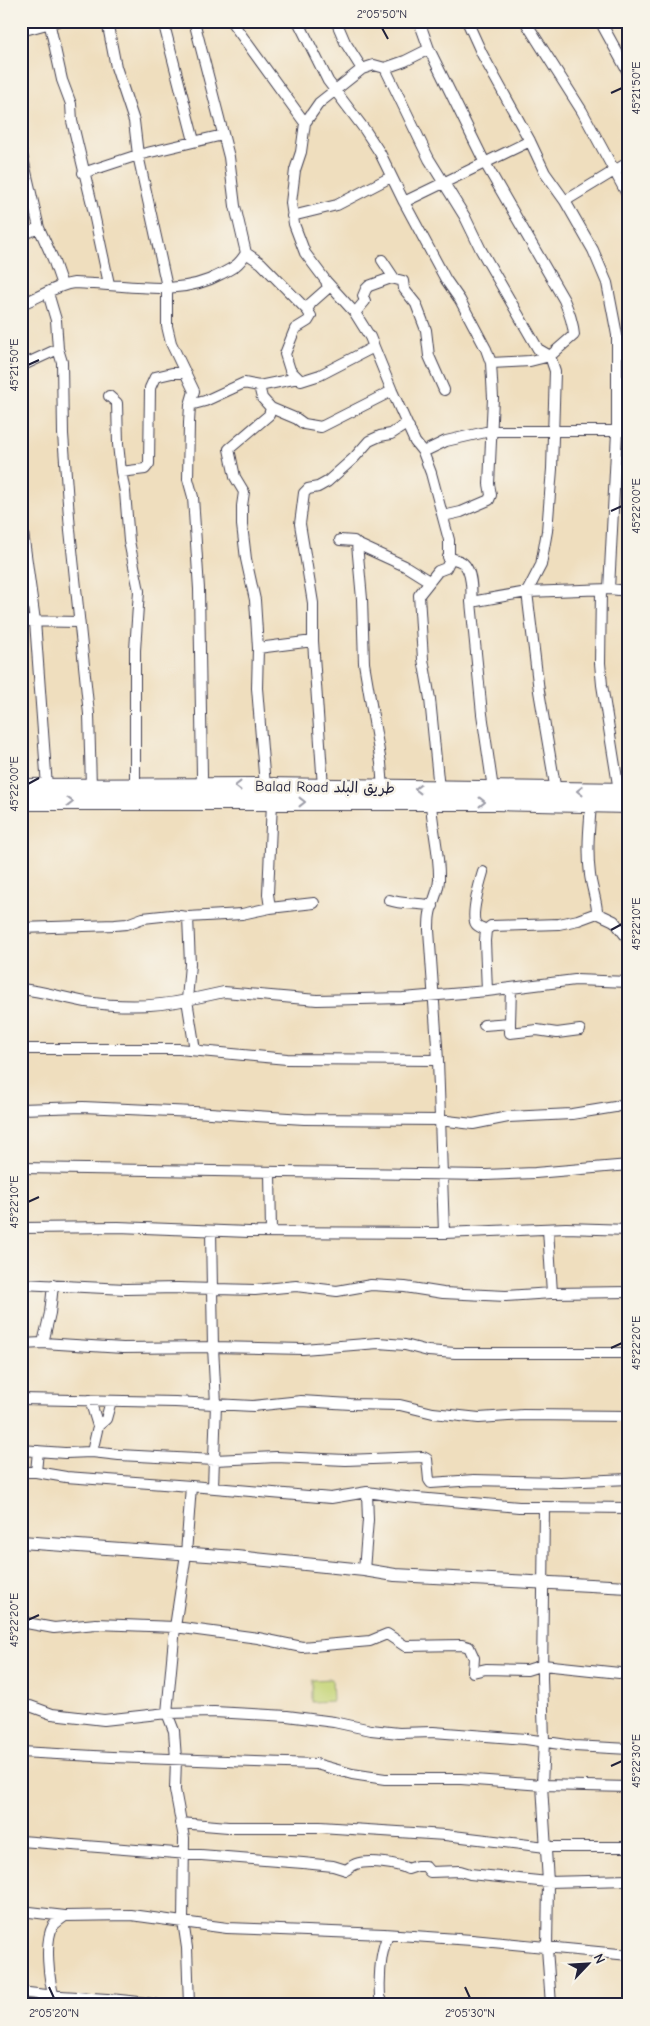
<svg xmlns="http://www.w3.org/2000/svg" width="650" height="2026" font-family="'Comic Neue','Playpen Sans Arabic',sans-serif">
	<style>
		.green { fill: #c4d476; stroke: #737b58 }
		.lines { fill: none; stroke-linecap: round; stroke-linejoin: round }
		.minor-casing { stroke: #413e4f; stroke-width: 12 }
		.tertiary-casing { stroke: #413e4f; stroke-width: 14 }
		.trunk-casing { stroke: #413e4f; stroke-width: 18 }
		.minor { stroke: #fff; stroke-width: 10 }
		.tertiary { stroke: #fff; stroke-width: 12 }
		.trunk { stroke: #fff; stroke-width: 16 }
		.oneway { stroke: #9c9ca7 }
		.ticks { fill: none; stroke: #22223b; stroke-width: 2 }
		.labels { text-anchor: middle; stroke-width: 5; stroke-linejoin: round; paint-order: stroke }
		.street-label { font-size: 15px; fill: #22223b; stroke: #f7f3e8 }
		.neatline { fill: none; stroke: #22223b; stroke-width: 2 }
		.ticks-label { font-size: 12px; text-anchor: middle; fill: #22223b }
	</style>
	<rect width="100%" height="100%" fill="#f7f3e8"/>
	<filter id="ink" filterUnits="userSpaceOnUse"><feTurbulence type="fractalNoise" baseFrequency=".02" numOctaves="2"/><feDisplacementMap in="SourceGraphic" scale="10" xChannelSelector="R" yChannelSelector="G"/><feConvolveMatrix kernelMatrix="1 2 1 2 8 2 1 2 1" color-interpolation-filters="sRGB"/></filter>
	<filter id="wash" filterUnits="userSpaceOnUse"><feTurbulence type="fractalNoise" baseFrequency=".0096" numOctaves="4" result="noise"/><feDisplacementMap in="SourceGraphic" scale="20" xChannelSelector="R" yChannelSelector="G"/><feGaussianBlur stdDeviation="1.12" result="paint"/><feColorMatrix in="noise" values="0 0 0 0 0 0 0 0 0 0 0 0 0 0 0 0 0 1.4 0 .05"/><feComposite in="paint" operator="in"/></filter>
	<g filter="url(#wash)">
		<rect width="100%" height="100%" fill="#efdebe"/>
		<!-- green -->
		<path class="green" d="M 332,1679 L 333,1701 L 312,1702 L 312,1680 Z"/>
	</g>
	<g filter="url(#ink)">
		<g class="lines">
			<defs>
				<path id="minor" d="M 49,21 L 62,80 L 71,104 L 72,121 L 91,200 L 109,284
					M 107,21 L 116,67 L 134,121 L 138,155 L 167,287 L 167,326 L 171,343 L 194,391 L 190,405 L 189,423 L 188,479 L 193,497 L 199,589 L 202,775 L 201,786
					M 163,21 L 194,141
					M 231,21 L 305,123
					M 298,21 L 328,81 L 365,130 L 380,153 L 404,202 L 446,280 L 460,300 L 486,349 L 491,363 L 493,398 L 489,484 L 491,495 L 489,500 L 461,512 L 443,516
					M 336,21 L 345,42 L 362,69
					M 419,21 L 429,49 L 485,163 L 564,300 C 569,312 573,322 574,335 L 550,356 L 530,361 L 491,363
					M 467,21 L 482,54 L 530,141 L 545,173 L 565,201 L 593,250 L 607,283 L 617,335 L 617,432 L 609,589
					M 525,21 L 582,111 L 629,198
					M 600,21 L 629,74
					M 21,31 L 58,21
					M 429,49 L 405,61 L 385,68 L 374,65 L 362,69 L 319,103 L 305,123 L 301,152 L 295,170 L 291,203 L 294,224 L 305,253 L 326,281 L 355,313 L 370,337 L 392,391 L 415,442 L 423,452 L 431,473 L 449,540 L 449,562 L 446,568 L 438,571 L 419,595 L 423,659 L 430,699 L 439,789
					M 385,68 L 429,159 L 465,217 L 481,250 L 538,349 L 550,356 L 555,371 L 552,469 L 547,531 L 541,565 L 527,592 L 609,589 L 629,591
					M 21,150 L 39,228 L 21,235
					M 83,173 L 138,155 L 223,135
					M 565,201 L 629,162
					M 404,202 L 530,141
					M 292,216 L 337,205 L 391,177
					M 39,228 L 53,259 L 62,285
					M 246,253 L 261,263 L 307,310
					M 382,260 L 394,278
					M 48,293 L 56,320 L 58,349 L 62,362 L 63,434 L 70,530 L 89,714 L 91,787
					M 21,304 C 39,298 56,285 74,283 C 81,283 87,284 94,284 C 136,286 182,296 221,274 C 233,268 239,265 246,253 L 235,206 L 229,157 L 194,21
					M 355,313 L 365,301 L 363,296 L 366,289 L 369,286 L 391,278 L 403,281 L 404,289 L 416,304 L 426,330 L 429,356 L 444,390
					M 21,366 L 58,349
					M 298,378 L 290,370 L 285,354 L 295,329 L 308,321 L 311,316 L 307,310 L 311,303 L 328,288 L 326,281
					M 259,386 L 262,398 L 271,408 L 269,415 L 229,449 L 235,477 L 244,492 L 242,506 L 242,525 L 246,559 L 255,600 L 258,648 L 257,688 L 265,786
					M 109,396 L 117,403 L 118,444 L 121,472 L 125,492 L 129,541 L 139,591 L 135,650 L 135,787
					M 190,405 L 205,401 L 244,383 L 259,386 L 298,378 L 301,381 L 320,375 L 374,347
					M 271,408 L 297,419 L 304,424 L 321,427 L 392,391
					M 423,452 L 446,441 L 490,431 L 629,431
					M 121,472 L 145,469 L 149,464 L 150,388 L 155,377 L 172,373 L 186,373
					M 21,518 L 35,621 L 47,787
					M 340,540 L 354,541 L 357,544 L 405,566 L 429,581
					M 357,544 L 362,599 L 364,663 L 381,763 L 383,789
					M 448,557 C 453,559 459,560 463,563 C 472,571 472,591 471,602 L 482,714 L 493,789
					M 601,590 L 600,663 L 602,685 L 619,791
					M 471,602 L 527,592 L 539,691 L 556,791
					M 21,621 L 79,622
					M 258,648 L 313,641
					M 323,787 L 313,641 L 313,603 L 300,524 L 304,493 L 308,489 L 318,487 L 327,482 L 354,458 L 369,441 L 380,436 L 391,434 L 405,425 L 409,427
					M 591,805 C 589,829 587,851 590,875 C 591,885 598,906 597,913 L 614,921 L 629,940
					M 483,872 C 480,882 470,916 476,924 C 478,927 483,928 486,930
					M 389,900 C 403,905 418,902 433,906
					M 270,908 L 268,894 L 272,802
					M 21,928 L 115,925 L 127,924 L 143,918 L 171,915 L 188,917 L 242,914 L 270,908 L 314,903
					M 21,989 C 43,991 64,998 86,1002 C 119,1007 154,1007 187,1000 L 190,964 L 188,917
					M 487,991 L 485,941 L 486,930 L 491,926 L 559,924 L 578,920 L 597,913
					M 510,1023 L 511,988
					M 484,1025 L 510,1023 L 510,1033 L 537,1030 L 557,1033 L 580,1030
					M 21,1049 L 179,1049 L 287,1059 L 438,1060
					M 195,1050 L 187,1000 L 224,992 L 317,1000 L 403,998 L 487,991 L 575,980 L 629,982
					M 21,1109 L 83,1107 L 194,1112 L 304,1119 L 439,1120 L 473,1124 L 508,1117 L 572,1114 L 615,1107 L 629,1102
					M 21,1168 L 486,1175 L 535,1173 L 629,1165
					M 270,1172 L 271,1232
					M 21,1228 L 118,1227 L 249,1232 L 444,1233 L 438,1060 L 429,930 C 429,925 429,919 430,914 C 432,902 438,894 439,880 C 440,854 432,829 431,802
					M 548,1229 L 552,1293
					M 211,1231 L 213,1347 L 303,1349 L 378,1343 L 405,1345 L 428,1351 L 455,1353 L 629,1353
					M 444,1233 L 566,1228 L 629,1230
					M 21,1284 L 126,1289 L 177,1288 L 255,1290 L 296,1286 L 337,1291 L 371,1285 L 405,1287 L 443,1293 L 506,1296 L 552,1293 L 629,1292
					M 43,1343 L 50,1313 L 53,1285
					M 21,1344 L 43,1343 L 123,1348 L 213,1347 L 216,1404 L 213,1487
					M 21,1399 L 175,1402 L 253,1406 L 301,1401 L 351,1404 L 400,1405 L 433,1413 L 479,1418 L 523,1415 L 629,1416
					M 90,1400 L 98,1426
					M 21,1450 L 65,1453 L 92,1452 L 119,1455 L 215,1460 L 276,1457 L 346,1460 L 423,1457 L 427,1459 L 429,1480 L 431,1483 L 474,1480 L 560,1482 L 629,1479
					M 92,1452 L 98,1426 L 106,1419 L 111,1401
					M 21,1472 L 36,1472 L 38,1451
					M 36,1472 L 66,1477 L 191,1486
					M 364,1570 L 368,1520 L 367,1492
					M 21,1622 L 54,1628 L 96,1624 L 175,1627 L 258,1638 L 302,1647 L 370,1641 L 387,1634 L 405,1646 L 462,1645 L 469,1647 L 474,1658 L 473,1672 L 486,1669 L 527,1670 L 543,1665 L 629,1674
					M 21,1706 L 30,1706 L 52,1714 L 104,1720 L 167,1713 L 214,1712 L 287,1716 L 334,1722 L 371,1730 L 399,1733 L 433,1732 L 526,1739 L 574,1746 L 629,1749
					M 21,1752 L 112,1757 L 316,1764 L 352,1774 L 385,1779 L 461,1779 L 542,1785 L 629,1787
					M 180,1823 L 228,1827 L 320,1827 L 445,1835 L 546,1847 L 629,1847
					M 21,1841 L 303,1863 L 333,1866 L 346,1870 C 349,1868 353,1865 356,1864 C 368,1860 397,1863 408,1869 L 417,1866 L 425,1866 L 430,1872 L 460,1871 L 470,1874 L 548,1882 L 629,1880
					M 21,1911 L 65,1916 L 131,1915 L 227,1928 L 384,1934 L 472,1940 L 629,1955
					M 21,1992 C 67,1999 113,1996 158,2005
					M 54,1997 C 49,1981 44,1941 53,1926 C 56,1922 61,1919 65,1916
					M 189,2005 L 187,1948 L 183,1921 L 184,1838 L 175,1790 L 176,1759 L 174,1731 L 167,1713 L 175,1627 L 186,1554 L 191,1486 L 331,1498 L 367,1492 L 395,1496 L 519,1507 L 544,1507
					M 381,2005 L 382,2001 L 380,1997 C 379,1977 380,1953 388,1935
					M 551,2005 L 547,1948 L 548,1882 L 542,1785 L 544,1741 L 542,1678 L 544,1507 L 629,1508"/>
				<path id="tertiary" d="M 21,1542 L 236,1557 L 364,1570 L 395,1575 L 629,1587"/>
				<path id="trunk" d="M 21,787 L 265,786 L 629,791
					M 21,802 L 495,802 L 629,805"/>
			</defs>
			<!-- minor casing -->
			<use href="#minor" class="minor-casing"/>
			<!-- tertiary casing -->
			<use href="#tertiary" class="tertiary-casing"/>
			<!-- trunk casing -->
			<use href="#trunk" class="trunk-casing"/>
			<!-- minor -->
			<use href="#minor" class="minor"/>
			<!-- tertiary -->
			<use href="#tertiary" class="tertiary"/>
			<!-- trunk -->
			<use href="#trunk" class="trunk"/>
		</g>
		<!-- one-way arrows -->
		<defs><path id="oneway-chevron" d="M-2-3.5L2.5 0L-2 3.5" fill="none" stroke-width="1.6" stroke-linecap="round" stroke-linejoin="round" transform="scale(1.25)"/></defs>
		<g class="oneway">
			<use href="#oneway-chevron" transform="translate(238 786) rotate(180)"/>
			<use href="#oneway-chevron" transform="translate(418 789) rotate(180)"/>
			<use href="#oneway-chevron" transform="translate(580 791) rotate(180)"/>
			<use href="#oneway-chevron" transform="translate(70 802)"/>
			<use href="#oneway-chevron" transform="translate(302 802)"/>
			<use href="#oneway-chevron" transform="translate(482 802)"/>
		</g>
	</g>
	<!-- ticks -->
	<path class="ticks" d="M 382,28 L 388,39M 611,93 L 622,88M 28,365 L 39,360M 611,511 L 622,506M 28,784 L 39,778M 611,930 L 622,924M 28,1202 L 39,1197M 611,1348 L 622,1343M 28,1620 L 39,1615M 611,1766 L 622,1761M 49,1987 L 54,1998M 465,1987 L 470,1998"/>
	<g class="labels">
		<!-- street labels -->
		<g class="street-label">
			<text transform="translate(325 787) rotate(1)" y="5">Balad Road طريق البلد</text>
		</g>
	</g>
	<!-- margin -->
	<rect width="650" height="2026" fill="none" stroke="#f7f3e8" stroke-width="55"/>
	<!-- north arrow -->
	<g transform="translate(588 1964) rotate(65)" stroke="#f7f3e8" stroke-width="4" paint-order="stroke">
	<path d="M0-4L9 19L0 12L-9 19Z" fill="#22223b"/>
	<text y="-8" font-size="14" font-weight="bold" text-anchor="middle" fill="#22223b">N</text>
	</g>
	<rect x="28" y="28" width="594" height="1970" class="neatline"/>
	<g class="ticks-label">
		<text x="382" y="18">2°05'50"N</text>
		<text transform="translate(636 88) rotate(-90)" y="4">45°21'50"E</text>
		<text transform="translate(14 365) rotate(-90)" y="4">45°21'50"E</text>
		<text transform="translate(636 506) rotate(-90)" y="4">45°22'00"E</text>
		<text transform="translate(14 784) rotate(-90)" y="4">45°22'00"E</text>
		<text transform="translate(636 924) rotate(-90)" y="4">45°22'10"E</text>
		<text transform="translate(14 1202) rotate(-90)" y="4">45°22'10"E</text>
		<text transform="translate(636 1343) rotate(-90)" y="4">45°22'20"E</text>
		<text transform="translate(14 1620) rotate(-90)" y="4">45°22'20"E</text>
		<text transform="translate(636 1761) rotate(-90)" y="4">45°22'30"E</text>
		<text x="54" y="2017">2°05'20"N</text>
		<text x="470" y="2017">2°05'30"N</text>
	</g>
</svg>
